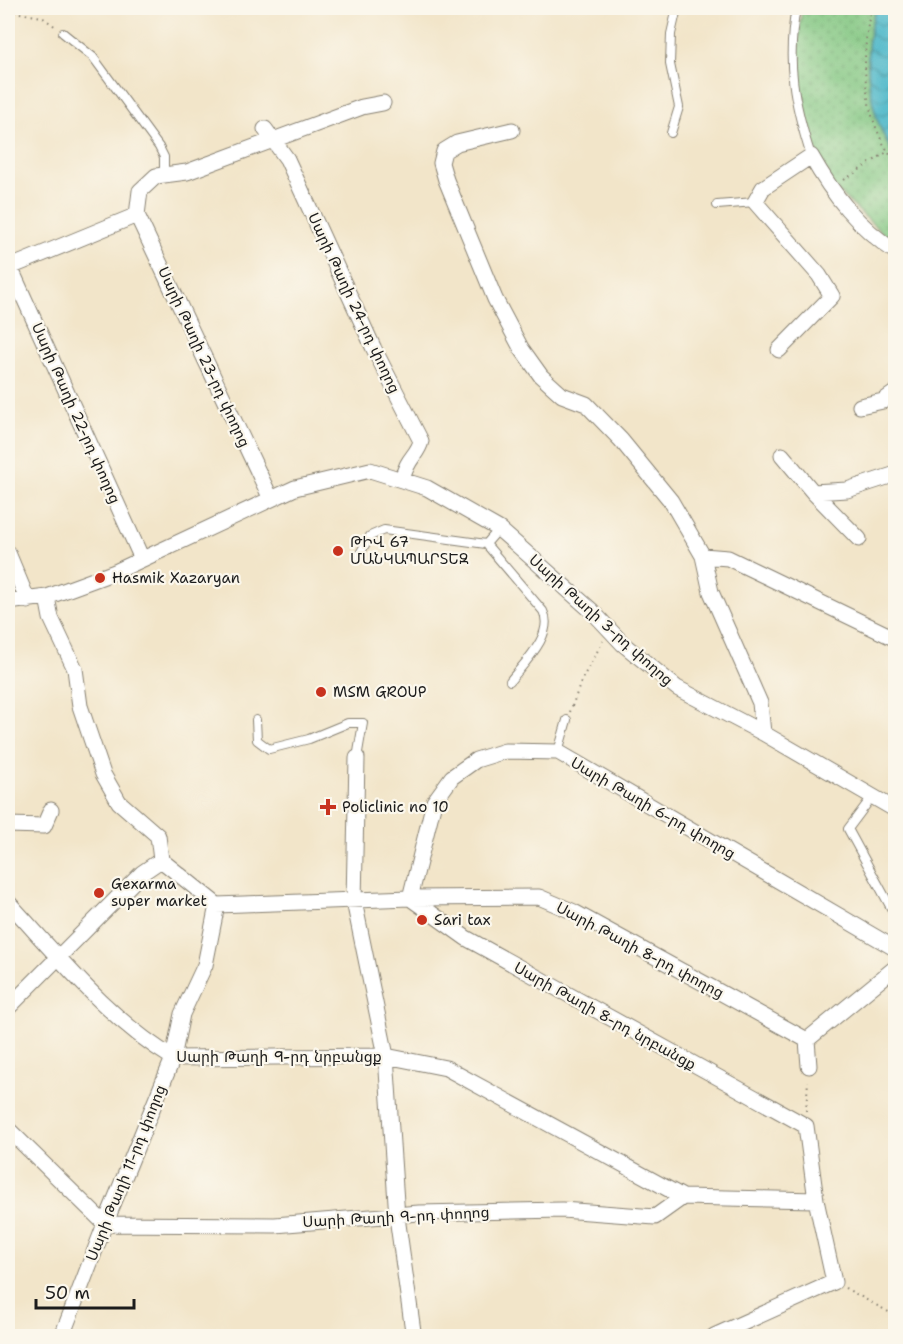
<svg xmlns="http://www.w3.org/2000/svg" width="903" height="1344" font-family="'Shantell Sans','Noto Sans Armenian',sans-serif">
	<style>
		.grass { fill: url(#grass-dots); stroke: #4e714e; stroke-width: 1.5 }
		.water { fill: url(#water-waves); stroke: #346a72; stroke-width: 1.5 }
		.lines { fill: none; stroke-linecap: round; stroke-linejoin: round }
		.lane-casing { stroke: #878072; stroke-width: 10 }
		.street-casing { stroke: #878072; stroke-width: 17 }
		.path { stroke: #878072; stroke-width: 2; stroke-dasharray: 1.5 4.5; stroke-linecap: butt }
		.lane { stroke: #fff; stroke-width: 8 }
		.street { stroke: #fff; stroke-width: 15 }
		.poi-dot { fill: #c8321e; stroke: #fbf7ec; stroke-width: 2 }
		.labels { text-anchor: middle; stroke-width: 4.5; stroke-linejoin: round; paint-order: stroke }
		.street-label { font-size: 15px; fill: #1c1c1c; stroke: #fbf7ec }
		.poi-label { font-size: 15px; fill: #1c1c1c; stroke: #fbf7ec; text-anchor: start }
	</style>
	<defs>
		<pattern id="grass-dots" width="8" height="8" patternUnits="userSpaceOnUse" patternTransform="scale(1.5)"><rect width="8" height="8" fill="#81c681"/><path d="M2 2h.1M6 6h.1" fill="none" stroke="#69a069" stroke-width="1.8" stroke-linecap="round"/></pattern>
		<pattern id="water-waves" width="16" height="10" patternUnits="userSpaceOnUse" patternTransform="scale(1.5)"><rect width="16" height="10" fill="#4db8c9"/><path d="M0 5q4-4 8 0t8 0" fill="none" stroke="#3f95a2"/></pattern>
	</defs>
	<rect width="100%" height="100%" fill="#fbf7ec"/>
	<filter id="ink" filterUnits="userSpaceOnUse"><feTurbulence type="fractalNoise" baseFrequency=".0167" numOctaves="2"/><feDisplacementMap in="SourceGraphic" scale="12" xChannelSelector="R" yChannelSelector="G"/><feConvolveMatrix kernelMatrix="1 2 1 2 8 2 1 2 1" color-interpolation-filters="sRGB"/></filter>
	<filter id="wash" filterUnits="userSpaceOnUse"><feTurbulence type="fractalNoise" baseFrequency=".008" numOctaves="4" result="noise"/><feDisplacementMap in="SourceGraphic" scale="24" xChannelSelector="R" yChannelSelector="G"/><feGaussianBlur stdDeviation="1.35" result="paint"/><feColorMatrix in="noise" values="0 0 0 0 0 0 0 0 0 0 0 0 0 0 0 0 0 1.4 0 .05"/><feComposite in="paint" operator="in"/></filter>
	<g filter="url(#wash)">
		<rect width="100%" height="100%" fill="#f2e5c9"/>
		<!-- grass -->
		<path class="grass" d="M 802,8 L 895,8 L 895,245 L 834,188 L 811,140 L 798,75 L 797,45 Z"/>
		<!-- water -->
		<path class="water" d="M 876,8 L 895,8 L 895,156 C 868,116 860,53 876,8 Z"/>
	</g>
	<g filter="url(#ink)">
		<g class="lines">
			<defs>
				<path id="lane" d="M 796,8 C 786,63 794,103 811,156
					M 63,33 L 93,57 L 159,147 L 164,157 L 164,173
					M 671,133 L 679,107 L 670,64 L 671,34 L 677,8
					M 717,205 L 755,202
					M 486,544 L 543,611 C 555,634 524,663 510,681
					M 358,557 L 370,536 L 384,530 L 486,544 L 499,529
					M 256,720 L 257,740 L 269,749 L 309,739 L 348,723 L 363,723 L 357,758
					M 558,752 L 567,720
					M 872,797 L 848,829 L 896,917"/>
				<path id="street" d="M 265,129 L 287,159 L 374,349 L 421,441 C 418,455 406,459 403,478
					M 512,130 L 457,143 L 444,151 L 441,163 L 446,180 L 495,299 L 521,348 L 541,376 L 562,395 L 586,404 L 621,440 L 671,501 L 703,556 L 711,592 L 760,703 L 763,733
					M 10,267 L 142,559
					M 8,268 L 137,215
					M 779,350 L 832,296 L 819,275 L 755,202 L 763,188 L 811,156 C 833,195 858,227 896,252
					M 860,406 L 883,401 L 896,392
					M 782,455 L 813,492 L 859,539
					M 813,492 L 847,490 L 896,474
					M 271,499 L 137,215 L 140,191 L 156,176 L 187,172 L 362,107 L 383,103
					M 8,553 L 28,601
					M 703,556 L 728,558 L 896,639
					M 47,597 L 51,618 L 75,669 L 80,706 L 103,774 L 119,802 L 158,836 L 161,860 L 217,905
					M 8,602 L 47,597 L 115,572 L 295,488 L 370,470 L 427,488 L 499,529 L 592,611 L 623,644 L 677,688 L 763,733 L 896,810
					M 357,758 L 354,901 L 386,1056 L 397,1217 L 413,1331
					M 8,825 L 44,826 L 51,810
					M 8,902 C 59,957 108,1019 173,1058 L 386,1056 L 446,1068 L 683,1197
					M 217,905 L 410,898 L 539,897 L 574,912 L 807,1040
					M 8,1008 L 142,873 L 161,860
					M 807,1040 L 896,967
					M 807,1040 L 809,1066
					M 8,1129 L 105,1224 L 275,1225 L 419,1213 L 562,1210 L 655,1217 L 683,1197 L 816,1200
					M 62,1336 L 105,1224 L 173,1058 L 182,1014 L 205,965 L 217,905
					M 714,1336 L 834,1282 L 816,1200 L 806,1126 L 466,938 L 410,898 L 434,802 L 452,777 L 476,760 L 505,751 L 558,752 L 896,949"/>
			</defs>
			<!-- lane casing -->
			<use href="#lane" class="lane-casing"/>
			<!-- street casing -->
			<use href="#street" class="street-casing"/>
			<!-- path -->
			<path class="path" d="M 871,8 C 860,60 862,120 896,163
				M 8,11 L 42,17 L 56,27
				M 844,180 L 887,152
				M 570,712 L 582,679 L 603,641
				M 806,1111 L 808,1081
				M 845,1288 L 896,1316"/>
			<!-- lane -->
			<use href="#lane" class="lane"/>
			<!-- street -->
			<use href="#street" class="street"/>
		</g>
	</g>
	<!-- markers -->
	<g class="poi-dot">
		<circle cx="338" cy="551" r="6"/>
		<circle cx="100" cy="578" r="6"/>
		<circle cx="321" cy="692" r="6"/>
		<path d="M325 798h6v6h6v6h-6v6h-6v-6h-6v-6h6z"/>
		<circle cx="99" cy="893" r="6"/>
		<circle cx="422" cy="920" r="6"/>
	</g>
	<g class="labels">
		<!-- street labels -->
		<g class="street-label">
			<text transform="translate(354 303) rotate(65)" y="5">Սարի Թաղի 24-րդ փողոց</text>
			<text transform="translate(204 357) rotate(65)" y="5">Սարի Թաղի 23-րդ փողոց</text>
			<text transform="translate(76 413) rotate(66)" y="5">Սարի Թաղի 22-րդ փողոց</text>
			<text transform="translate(601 620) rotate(42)" y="5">Սարի Թաղի 3-րդ փողոց</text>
			<text transform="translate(653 808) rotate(30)" y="5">Սարի Թաղի 6-րդ փողոց</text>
			<text transform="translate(640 950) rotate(28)" y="5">Սարի Թաղի 8-րդ փողոց</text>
			<text transform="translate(605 1016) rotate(29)" y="5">Սարի Թաղի 8-րդ նրբանցք</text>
			<text x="279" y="1062">Սարի Թաղի 9-րդ նրբանցք</text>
			<text transform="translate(126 1173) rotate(-68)" y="5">Սարի Թաղի 11-րդ փողոց</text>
			<text transform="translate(396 1217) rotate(-3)" y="5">Սարի Թաղի 9-րդ փողոց</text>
		</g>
		<!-- poi labels -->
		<g class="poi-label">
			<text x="350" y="547">ԹԻՎ 67<tspan x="350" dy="17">ՄԱՆԿԱՊԱՐՏԵԶ</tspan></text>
			<text x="112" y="583">Hasmik Xazaryan</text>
			<text x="333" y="697">MSM GROUP</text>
			<text x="342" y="812">Policlinic no 10</text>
			<text x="111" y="889">Gexarma<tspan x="111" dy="17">super market</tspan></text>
			<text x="434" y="925">Sari tax</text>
		</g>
	</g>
	<!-- margin -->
	<rect width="903" height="1344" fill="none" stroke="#fbf7ec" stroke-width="30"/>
	<!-- scale -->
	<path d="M36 1299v9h98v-9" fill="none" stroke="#1c1c1c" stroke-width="3"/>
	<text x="45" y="1299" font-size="18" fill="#1c1c1c" stroke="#fbf7ec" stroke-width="4.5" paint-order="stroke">50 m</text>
</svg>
